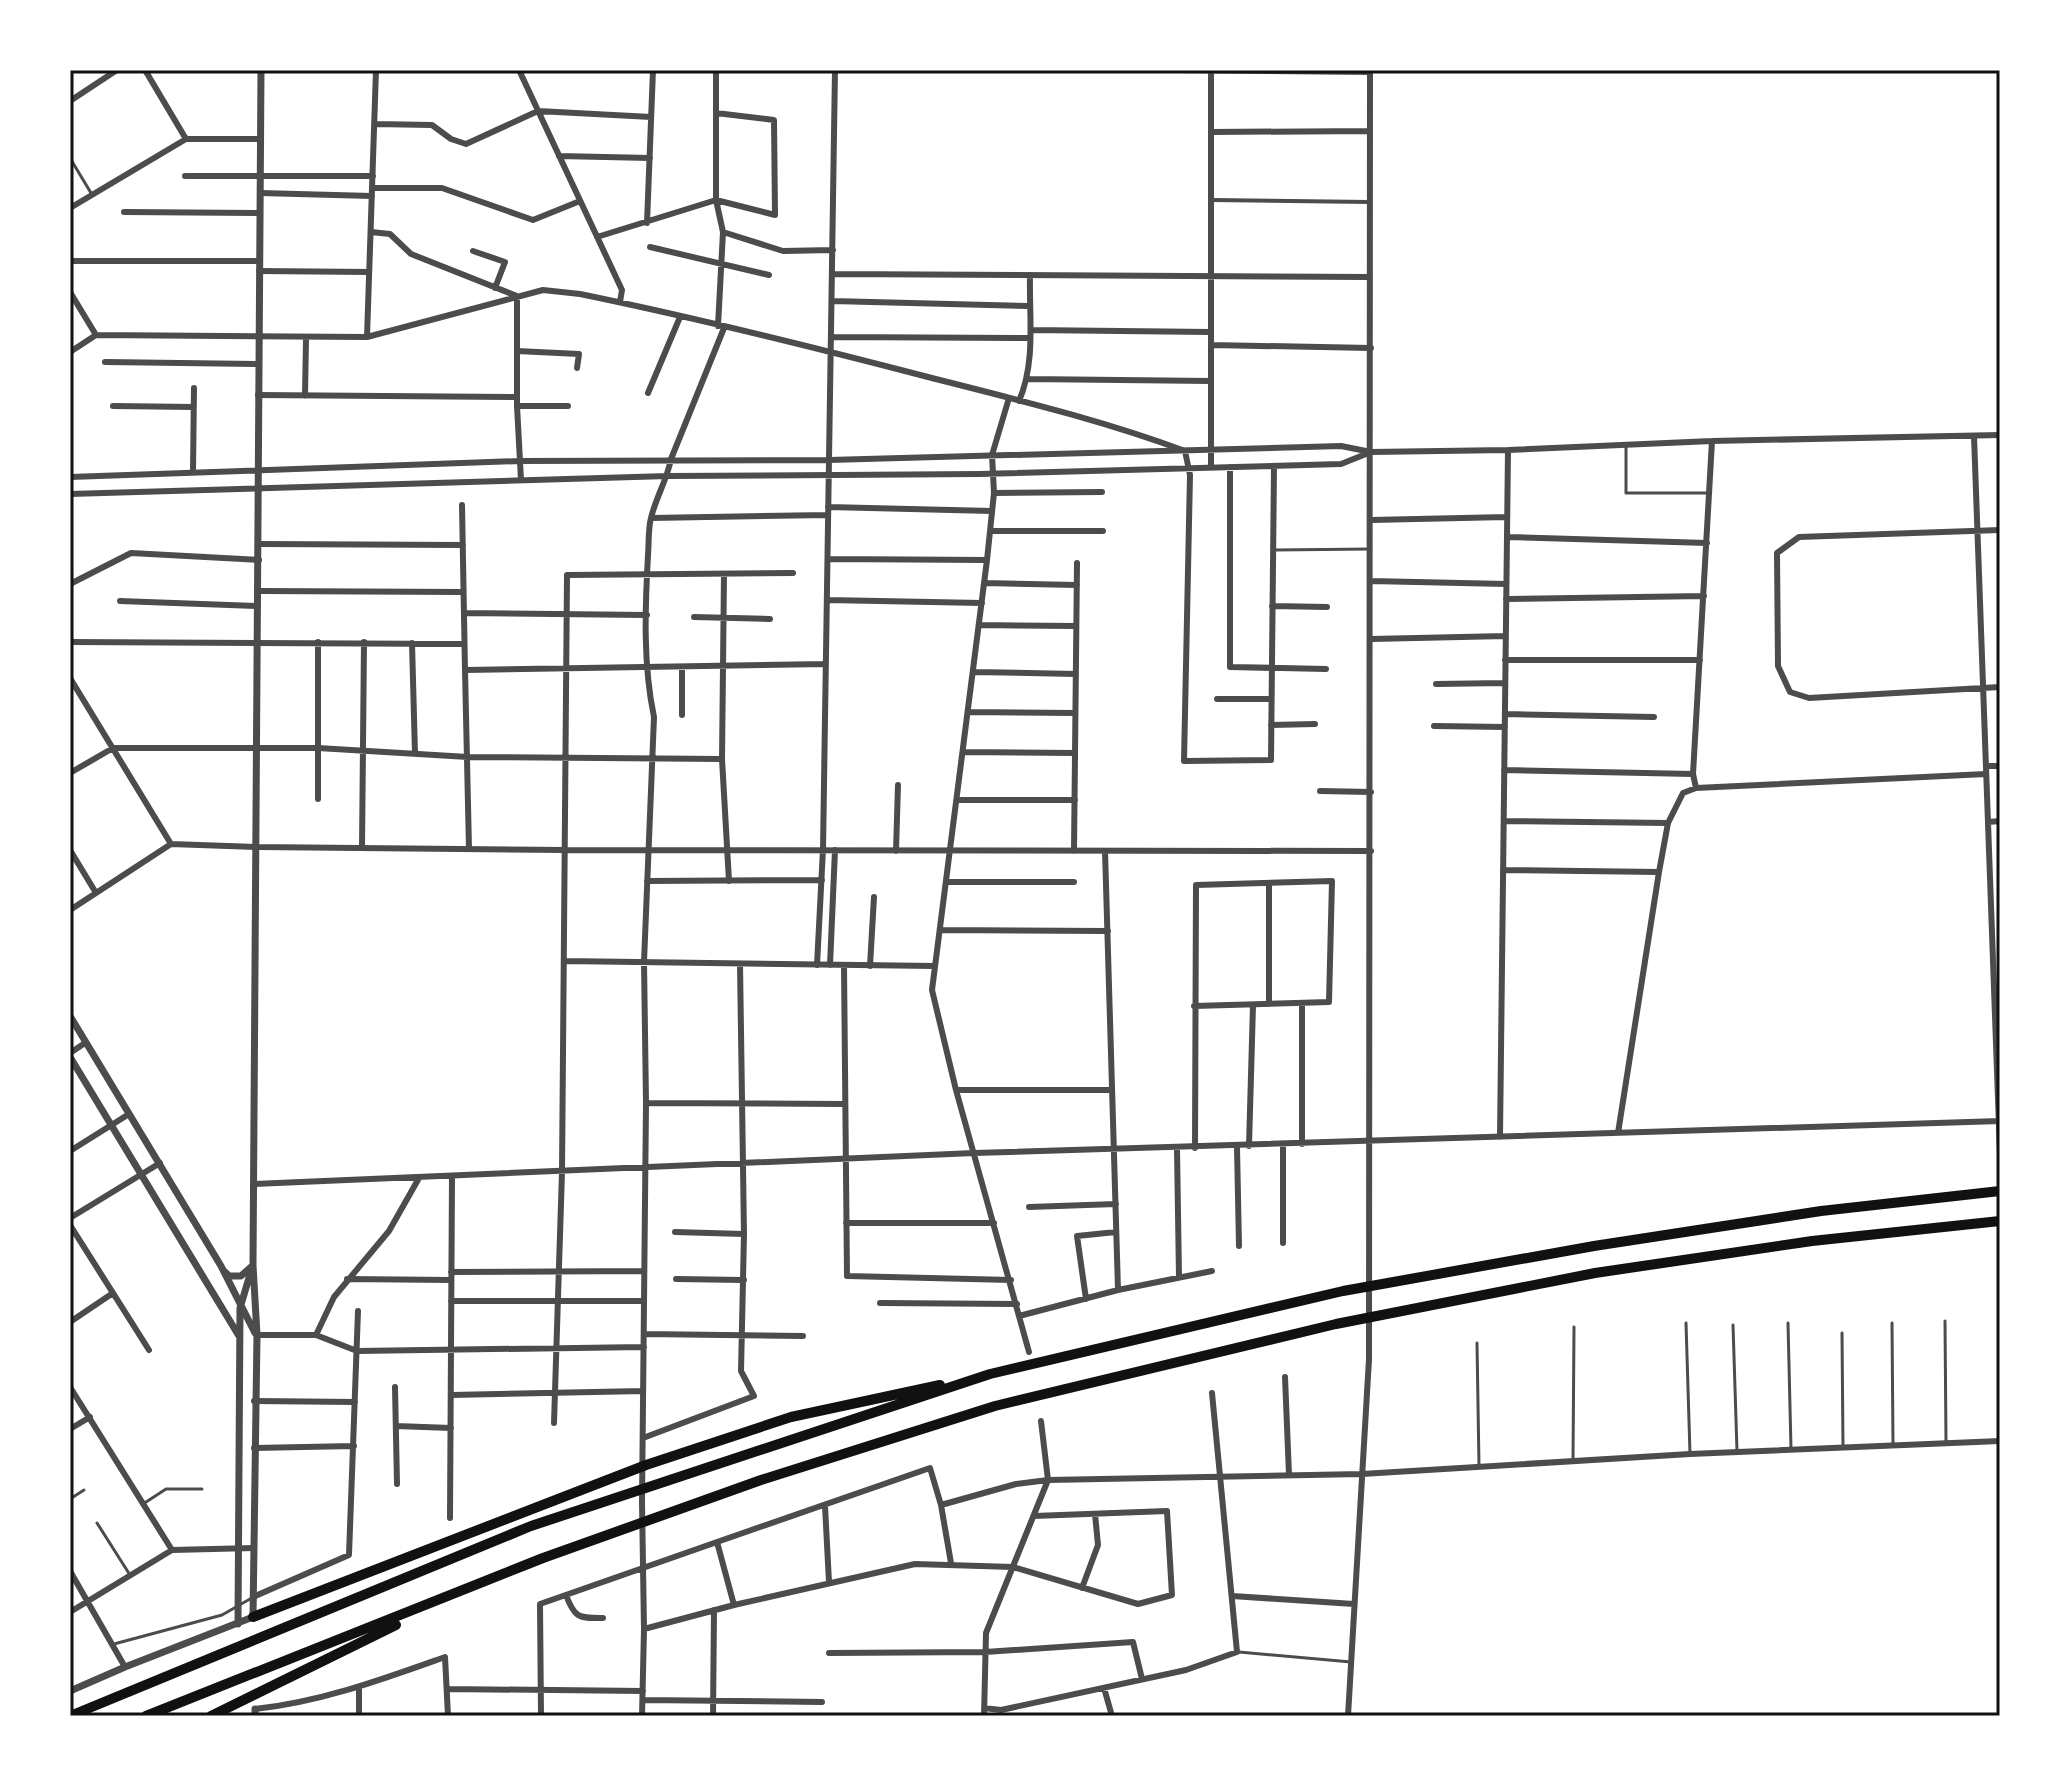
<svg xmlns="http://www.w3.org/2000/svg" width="2070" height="1786" font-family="'Libre Baskerville',serif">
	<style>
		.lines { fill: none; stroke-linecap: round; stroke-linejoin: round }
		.service { stroke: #4c4c4c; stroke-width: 3 }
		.pedestrian { stroke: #4c4c4c; stroke-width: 4 }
		.minor { stroke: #4c4c4c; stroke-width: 6 }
		.tertiary { stroke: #4c4c4c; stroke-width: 7 }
		.motorway { stroke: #111; stroke-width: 10 }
		.neatline { fill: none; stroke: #111; stroke-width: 3 }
	</style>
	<rect width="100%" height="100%" fill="#fff"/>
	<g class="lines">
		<!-- service -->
		<path class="service" d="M 70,158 L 91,193
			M 1626,444 L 1626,493 L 1710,493
			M 1274,550 L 1371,549
			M 1945,1321 L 1946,1443
			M 1686,1323 L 1690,1454
			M 1788,1323 L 1791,1449
			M 1892,1323 L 1893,1445
			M 1733,1325 L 1737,1451
			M 1842,1333 L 1843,1447
			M 1477,1343 L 1479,1466
			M 1573,1460 L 1574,1327
			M 70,1499 L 84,1490
			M 143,1504 L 166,1489 L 202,1489
			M 97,1523 L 130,1575
			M 114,1644 L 222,1615 L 250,1599
			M 1239,1652 L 1351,1662"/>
		<!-- pedestrian -->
		<path class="pedestrian" d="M 1211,200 L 1369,202"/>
		<!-- minor -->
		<path class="minor" d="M 145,70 L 186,139
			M 519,70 L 622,290 L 620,302
			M 716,70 L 716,200 L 723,232 L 718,326
			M 1180,70 L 1370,72
			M 70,101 L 117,70
			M 716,113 L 774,120 L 775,215 L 716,200
			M 375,124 L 432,125 L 451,139 L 466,144 L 538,111 L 651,117
			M 1211,132 L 1370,131
			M 559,156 L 650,158
			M 185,176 L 373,176
			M 373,188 L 442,188 L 533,220 L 580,201
			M 260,193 L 372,196
			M 70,208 L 186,139 L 260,139
			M 124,212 L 259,213
			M 647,223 L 653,70
			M 371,232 L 390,234 L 411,254 L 517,296 L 517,406 L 521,480
			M 723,232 L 783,251 L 833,250
			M 597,237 L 716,200
			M 650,247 L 769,275
			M 473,251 L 505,262 L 495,288
			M 70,261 L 259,261
			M 259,271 L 369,272
			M 832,274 L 1370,277
			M 70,292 L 96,335 L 367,337 L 543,290 L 580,294 C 697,318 813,347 928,377 C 1014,399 1102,420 1185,451 L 1190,475 L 1184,761 L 1271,760 L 1274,466
			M 832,301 L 1030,306
			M 1031,330 L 1210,332
			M 367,337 L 376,70
			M 831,337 L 1029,338
			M 1212,345 L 1371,348
			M 517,351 L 579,354 L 577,368
			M 70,352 L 96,335
			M 105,362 L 259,364
			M 1028,379 L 1211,381
			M 648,393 L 680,317
			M 258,395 L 517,397
			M 305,396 L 306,338
			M 1009,398 L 992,455 L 994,493 L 987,560 L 932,990 L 956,1090 L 1029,1352
			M 1019,401 C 1036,362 1029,317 1030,275
			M 113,406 L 193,407
			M 517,406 L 568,406
			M 1974,436 L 2000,1154
			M 1211,467 L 1211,70
			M 1230,467 L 1230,667 L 1326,669
			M 193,471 L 194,388
			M 70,477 L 520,461 L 829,460 L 1341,446 L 1371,452 L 1508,450 L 1712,441 L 2000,435
			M 994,493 L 1102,492
			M 70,494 L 668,476 L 980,474 L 1341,464 L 1371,452
			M 462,505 L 465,670
			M 828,507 L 992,511
			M 651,518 L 828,515
			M 1371,520 L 1507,517
			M 2000,530 L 1799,537 L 1777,553 L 1778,666 L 1790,692 L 1809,698 L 2000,687
			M 990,531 L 1103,531
			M 1507,537 L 1707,543
			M 260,544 L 463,545
			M 828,559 L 987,560
			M 1371,581 L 1506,584
			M 984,583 L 1077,585
			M 70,584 L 131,553 L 259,560
			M 259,591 L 463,592
			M 1506,599 L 1704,596
			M 827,600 L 982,603
			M 120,601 L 258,606
			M 1272,606 L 1327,607
			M 464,613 L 647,615
			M 694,617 L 770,619
			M 979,625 L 1076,626
			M 1371,639 L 1506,636
			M 70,642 L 464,644
			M 412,643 L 415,754
			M 1505,660 L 1700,660
			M 973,672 L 1076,674
			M 70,678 L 171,844
			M 1436,684 L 1505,683
			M 1217,699 L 1271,699
			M 968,712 L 1075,713
			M 1505,714 L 1654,717
			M 682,715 L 682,667
			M 1271,725 L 1315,724
			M 1434,726 L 1505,727
			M 964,752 L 1075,753
			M 722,759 L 729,881
			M 1986,766 L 2000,766
			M 1504,770 L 1693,774
			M 70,773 L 113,748 L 318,748 L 468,757 L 722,759 L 724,574
			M 1696,788 L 1693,774 L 1712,441
			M 1320,791 L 1371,792
			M 318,799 L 318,642
			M 957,800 L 1075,800
			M 1504,821 L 1668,823
			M 1988,822 L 2000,821
			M 362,848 L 364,642
			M 469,849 L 465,670 L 826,664
			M 70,850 L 96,893
			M 896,851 L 898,785
			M 1074,851 L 1077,563
			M 1105,851 L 1118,1290
			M 1503,870 L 1659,872
			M 647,881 L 822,880
			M 947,882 L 1074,882
			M 1269,883 L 1269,1004
			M 70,910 L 171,844 L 257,847 L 564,850 L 1371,851
			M 940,930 L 1108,931
			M 564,961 L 935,966
			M 817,965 L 823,849 L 835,70
			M 830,965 L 835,850
			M 844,965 L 847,1276 L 1011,1280
			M 870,966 L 874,897
			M 1302,1003 L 1302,1144
			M 1194,1006 L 1329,1002 L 1332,881 L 1196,885 L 1195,1148
			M 70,1053 L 85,1043
			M 956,1090 L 1112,1090
			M 646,1103 L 844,1104
			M 1618,1133 L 1659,872 L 1668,823 L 1683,793 L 1696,788 L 1986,774
			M 1500,1137 L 1508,450
			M 1283,1145 L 1283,1243
			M 1249,1146 L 1253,1005
			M 1237,1147 L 1239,1246
			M 1177,1149 L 1179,1277
			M 70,1151 L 129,1114
			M 254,1184 L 974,1153 L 2000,1121
			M 1029,1207 L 1116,1204
			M 70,1218 L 160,1163
			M 846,1223 L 994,1223
			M 70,1225 L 149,1350
			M 675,1232 L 744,1234
			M 451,1272 L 644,1271
			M 347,1279 L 451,1280
			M 676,1279 L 744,1280
			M 1086,1299 L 1077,1236 L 1116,1232
			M 451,1301 L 644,1301
			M 880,1303 L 1017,1304
			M 1019,1316 L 1118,1290 L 1212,1271
			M 70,1322 L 113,1293
			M 644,1334 L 803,1336
			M 257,1335 L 316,1335 L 357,1351 L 644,1347
			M 316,1335 L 334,1297 L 389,1231 L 419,1178
			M 1285,1377 L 1289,1475
			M 70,1387 L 172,1550 L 254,1548
			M 395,1387 L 397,1484
			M 451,1395 L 643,1391
			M 254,1401 L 355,1402
			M 554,1423 L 562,1172 L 567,575 L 793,573
			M 396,1426 L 451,1428
			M 70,1429 L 90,1417
			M 643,1438 L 754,1396 L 741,1371 L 744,1234 L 740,964
			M 254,1448 L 354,1446
			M 941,1505 L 1016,1484 L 1048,1480 L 1362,1474 L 1690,1454 L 2000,1441
			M 825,1506 L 829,1582
			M 450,1518 L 452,1177
			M 70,1571 L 125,1667
			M 1082,1588 L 1098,1545 L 1095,1514
			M 566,1595 C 575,1619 579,1618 603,1618
			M 1232,1596 L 1354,1604
			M 253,1597 L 349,1555 L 358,1311
			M 734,1605 L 717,1542 L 930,1468 L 941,1505 L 951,1563
			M 70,1612 L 172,1550
			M 644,1629 L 642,1502 L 646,1103 L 644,962 L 654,717 C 643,665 645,609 648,555 C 649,543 648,529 651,518 C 656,497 667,480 671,459 L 724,328
			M 829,1653 L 985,1652 L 1133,1642 L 1142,1679
			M 1104,1688 L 1112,1716
			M 449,1689 L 643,1691
			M 643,1700 L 822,1702
			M 984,1708 L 1001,1710 L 1186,1670 L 1237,1652 L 1212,1393
			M 255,1709 C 321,1702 383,1679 445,1657 L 448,1716
			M 359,1716 L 359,1687
			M 541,1716 L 540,1604 L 717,1542
			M 642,1716 L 644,1629 L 734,1605 L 915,1564 L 1013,1567 L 1138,1604 L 1172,1595 L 1167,1511 L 1034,1516
			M 713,1716 L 714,1610
			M 984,1716 L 986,1633 L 1048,1480 L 1041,1421
			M 1348,1716 L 1369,1359 L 1370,70"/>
		<!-- tertiary -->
		<path class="tertiary" d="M 70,1016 L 221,1266 L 255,1333
			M 70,1057 L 239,1336
			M 225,1272 L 229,1276 L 241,1276 L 251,1267
			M 238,1624 L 240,1308 L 251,1271
			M 70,1691 L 125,1667 L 253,1617 L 257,1335 L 253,1265 L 261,70
			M 255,1716 L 255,1709"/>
		<!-- motorway -->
		<path class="motorway" d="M 253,1617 L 646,1465 L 791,1417 L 940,1385
			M 70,1716 L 531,1526 L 990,1374 L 1343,1291 L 1594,1246 L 1821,1211 L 2000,1191
			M 146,1716 L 543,1558 L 761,1480 L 995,1406 L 1336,1324 L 1595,1273 L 1812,1241 L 2000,1221
			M 211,1716 L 396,1625"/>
	</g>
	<!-- border -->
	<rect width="2070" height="1786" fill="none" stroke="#ffffff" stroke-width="144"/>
	<rect x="72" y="72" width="1926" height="1642" class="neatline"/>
</svg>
